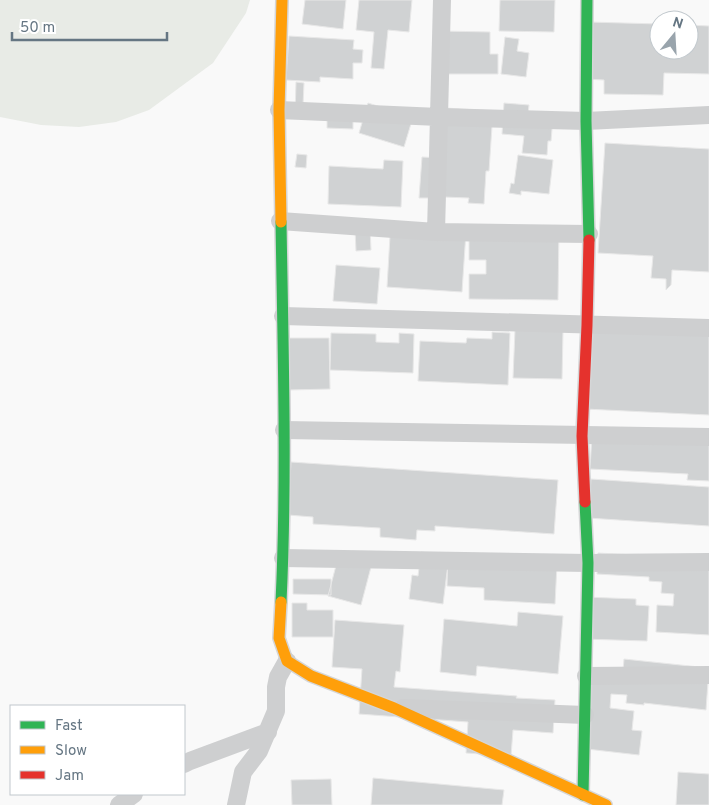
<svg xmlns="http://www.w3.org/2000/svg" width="709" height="805" font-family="Overpass,sans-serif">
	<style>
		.green { fill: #e8ebe6 }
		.building { fill: #d0d2d3; stroke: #e8e8e8 }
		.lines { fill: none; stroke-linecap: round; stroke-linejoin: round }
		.fast-casing { stroke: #d5d6d7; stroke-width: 14 }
		.slow-casing { stroke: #d5d6d7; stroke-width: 14 }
		.jam-casing { stroke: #d5d6d7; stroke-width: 14 }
		.street { stroke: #cecfd0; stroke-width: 18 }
		.fast { stroke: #30b455; stroke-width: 11 }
		.slow { stroke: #ff9f0a; stroke-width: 11 }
		.jam { stroke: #e5322d; stroke-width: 11 }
	</style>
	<rect width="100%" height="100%" fill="#f9f9f9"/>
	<!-- green -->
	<path class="green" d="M 0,0 L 250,0 L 246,13 L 213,63 L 149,110 L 116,122 L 79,127 L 41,125 L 0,117 Z"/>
	<!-- building -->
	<path class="building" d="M 305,0 L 346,0 L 343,29 L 302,24 Z
		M 359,0 L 412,0 L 409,32 L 388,30 L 384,69 L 371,68 L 374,32 L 356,30 Z
		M 500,0 L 555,0 L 554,32 L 499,31 Z
		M 588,22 L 659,24 L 659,50 L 689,50 L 689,25 L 709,26 L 709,74 L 664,73 L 663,95 L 604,94 L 604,80 L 586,79 Z
		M 441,31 L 490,32 L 490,54 L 498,54 L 498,74 L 440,74 Z
		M 289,36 L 354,40 L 353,49 L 363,50 L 362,63 L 353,63 L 353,79 L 320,77 L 320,82 L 286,80 Z
		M 505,37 L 519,39 L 517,51 L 529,53 L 526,77 L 501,74 Z
		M 296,82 L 304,83 L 303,105 L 353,107 L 353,129 L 327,128 L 327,118 L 295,117 Z
		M 368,103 L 413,117 L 404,147 L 359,133 Z
		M 504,103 L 529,105 L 528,114 L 553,117 L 551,141 L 548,141 L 547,155 L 522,153 L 524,136 L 502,134 Z
		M 445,108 L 493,111 L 489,171 L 486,171 L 484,204 L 468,203 L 469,198 L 444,197 L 433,198 L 419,198 L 422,157 L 442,158 Z
		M 605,143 L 709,149 L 709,272 L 672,270 L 671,285 L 666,290 L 666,279 L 651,278 L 653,256 L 598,253 Z
		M 297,154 L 307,155 L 306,168 L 295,167 Z
		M 518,155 L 553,160 L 549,194 L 521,191 L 521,195 L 509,193 L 511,183 L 514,184 Z
		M 384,160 L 403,161 L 401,207 L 328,204 L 329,166 L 383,169 Z
		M 370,228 L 371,250 L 356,251 L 355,229 Z
		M 469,228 L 559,229 L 558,300 L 469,299 L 469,274 L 486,274 L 486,260 L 469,260 Z
		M 466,232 L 462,292 L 387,287 L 390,236 Z
		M 336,265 L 380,268 L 377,304 L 333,301 Z
		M 589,324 L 709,329 L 709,415 L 585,409 Z
		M 515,330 L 563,331 L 562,379 L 513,378 Z
		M 492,332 L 510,333 L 508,385 L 418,381 L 420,341 L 466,343 L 467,338 L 492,339 Z
		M 331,333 L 376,334 L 376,342 L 399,343 L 399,333 L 414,334 L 413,373 L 330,370 Z
		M 287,338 L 329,338 L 330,389 L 288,390 Z
		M 592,434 L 709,441 L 709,481 L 687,480 L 688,474 L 590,469 Z
		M 291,462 L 558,480 L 554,534 L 435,526 L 435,531 L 417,530 L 416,540 L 380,537 L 380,528 L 313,524 L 313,517 L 288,515 Z
		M 591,479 L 709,487 L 709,526 L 588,518 Z
		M 421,552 L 449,556 L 443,604 L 409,599 L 412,575 L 418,576 Z
		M 448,553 L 557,564 L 555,604 L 484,600 L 484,588 L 447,586 Z
		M 598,553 L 709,559 L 709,635 L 656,632 L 657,605 L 673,606 L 674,594 L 661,593 L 662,582 L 649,581 L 649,577 L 597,574 Z
		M 338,558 L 371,567 L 361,605 L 328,596 Z
		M 293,579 L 331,579 L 331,595 L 293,594 Z
		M 584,597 L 636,599 L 636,605 L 649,606 L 647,641 L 583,639 Z
		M 292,603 L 307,603 L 307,610 L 333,610 L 333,637 L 292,637 Z
		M 518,612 L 563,616 L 558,674 L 477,666 L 476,676 L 440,672 L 444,619 L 517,626 Z
		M 335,620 L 404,625 L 400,672 L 396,671 L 394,687 L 517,696 L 516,698 L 555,700 L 553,733 L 513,730 L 511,756 L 466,753 L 468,722 L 359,714 L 362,669 L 332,667 Z
		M 624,659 L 709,668 L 706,710 L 644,703 L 644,705 L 626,703 L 627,695 L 611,694 L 610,708 L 634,711 L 632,730 L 642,731 L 639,755 L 578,748 L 588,667 L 623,671 Z
		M 678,772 L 709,774 L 709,805 L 676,805 Z
		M 373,778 L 504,790 L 502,805 L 371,805 Z
		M 331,779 L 332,805 L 292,805 L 291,780 Z"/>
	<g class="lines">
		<defs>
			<path id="fast" d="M 587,0 L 586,121 L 589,240
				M 281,222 C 283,349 287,476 281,602
				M 583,795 L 588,563 L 585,502"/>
			<path id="slow" d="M 281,222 L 279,110 L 282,0
				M 281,602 L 279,638 L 287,661 L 311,676 L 394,708 L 606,805"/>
			<path id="jam" d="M 585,502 L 582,436 L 587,325 L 589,240"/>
		</defs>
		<!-- fast casing -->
		<use href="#fast" class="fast-casing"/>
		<!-- slow casing -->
		<use href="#slow" class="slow-casing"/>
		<!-- jam casing -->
		<use href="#jam" class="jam-casing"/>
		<!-- street -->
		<path class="street" d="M 279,110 L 439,117 L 586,121 L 709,115
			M 280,221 L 436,232 L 589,234
			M 436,232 L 442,0
			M 283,316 L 709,328
			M 284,430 L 709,437
			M 283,558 L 588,563 L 709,562
			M 586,676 L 709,675
			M 403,708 L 585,715
			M 184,764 L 190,761 L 268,732
			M 119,805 L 134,794
			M 236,805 L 243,772 L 259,751 L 276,711 L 276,687 L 278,677 L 287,661"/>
		<!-- fast -->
		<use href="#fast" class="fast"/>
		<!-- slow -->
		<use href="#slow" class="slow"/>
		<!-- jam -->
		<use href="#jam" class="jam"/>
	</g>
	<!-- legend -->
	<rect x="10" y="705" width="175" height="90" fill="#ffffff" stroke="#c1c8cd"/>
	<rect x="20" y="721" width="25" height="8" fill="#30b455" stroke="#c1c8cd"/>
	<text x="55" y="730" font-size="15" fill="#657683">Fast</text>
	<rect x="20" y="746" width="25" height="8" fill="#ff9f0a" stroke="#c1c8cd"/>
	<text x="55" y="755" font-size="15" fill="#657683">Slow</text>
	<rect x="20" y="771" width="25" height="8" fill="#e5322d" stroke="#c1c8cd"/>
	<text x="55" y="780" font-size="15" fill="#657683">Jam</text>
	<!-- north arrow -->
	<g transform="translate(674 35) rotate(18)"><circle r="24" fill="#ffffff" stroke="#c1c8cd"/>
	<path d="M0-4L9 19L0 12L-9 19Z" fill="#99a4ac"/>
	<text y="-8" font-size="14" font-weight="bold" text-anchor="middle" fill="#657683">N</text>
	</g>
	<!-- scale -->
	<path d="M12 32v8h155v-8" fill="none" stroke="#657683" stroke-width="2.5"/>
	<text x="20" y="32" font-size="15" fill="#657683" stroke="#ffffff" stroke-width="4" paint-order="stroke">50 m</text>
</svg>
